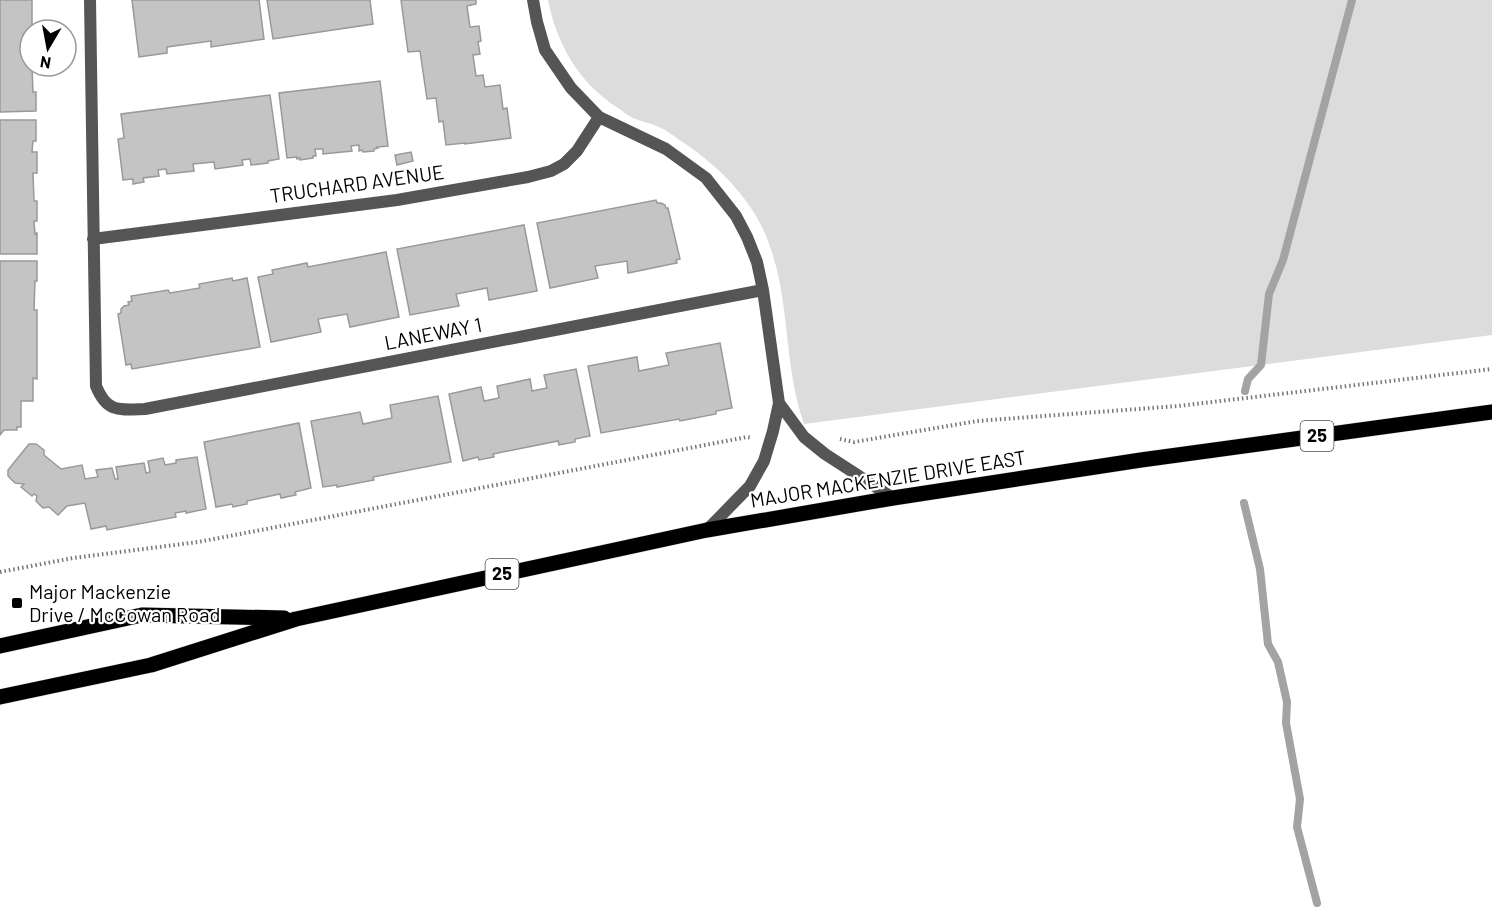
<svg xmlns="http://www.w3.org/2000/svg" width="1492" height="917" font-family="Barlow,sans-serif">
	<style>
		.green { fill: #dcdcdc }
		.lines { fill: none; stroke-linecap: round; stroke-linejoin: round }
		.stream { stroke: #a3a3a3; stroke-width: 8 }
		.building { fill: #c4c4c4; stroke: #999; stroke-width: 1.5 }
		.primary-casing { stroke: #dbdbdb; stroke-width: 16 }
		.path { stroke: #777; stroke-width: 4; stroke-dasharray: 1.5 3; stroke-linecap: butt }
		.street { stroke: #555; stroke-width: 12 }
		.primary { stroke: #000; stroke-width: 15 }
		.poi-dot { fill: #000; stroke: #fff; stroke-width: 2 }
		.labels { text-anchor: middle; stroke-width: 4.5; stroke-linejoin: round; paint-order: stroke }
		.shield { fill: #fff; stroke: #4c4c4c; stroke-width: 1.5 }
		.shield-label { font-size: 18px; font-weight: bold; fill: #000 }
		.street-label { font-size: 20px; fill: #000; stroke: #fff }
		.poi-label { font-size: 20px; fill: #000; stroke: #fff; text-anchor: start }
	</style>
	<rect width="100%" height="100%" fill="#fff"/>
	<!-- green -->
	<path class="green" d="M 548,0 L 1492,0 L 1492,335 L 804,424 C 780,356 794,282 756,216 C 737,184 709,159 678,139 C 672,135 666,130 659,127 C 651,123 642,122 633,118 C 628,116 623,111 618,108 C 579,83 557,45 548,0 Z"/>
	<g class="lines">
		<!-- stream -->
		<path class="stream" d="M 1245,391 L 1248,379 L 1261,365 L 1269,294 L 1283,260 L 1352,0
			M 1244,503 L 1260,569 L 1268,644 L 1278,662 L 1287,702 L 1286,723 L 1300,799 L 1297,827 L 1317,903"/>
	</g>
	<!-- building -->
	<path class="building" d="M 0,0 L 32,0 L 32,26 L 35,26 L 35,30 L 30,30 L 30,66 L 32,66 L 33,92 L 36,92 L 36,111 L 0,112 Z
		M 132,0 L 259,0 L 264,39 L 211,47 L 211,41 L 167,47 L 167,53 L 139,57 Z
		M 267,0 L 370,0 L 373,24 L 273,39 Z
		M 401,0 L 476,0 L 476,4 L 467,6 L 470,27 L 479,26 L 481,41 L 478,42 L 480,54 L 473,55 L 476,76 L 483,75 L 485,87 L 500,85 L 503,109 L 507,108 L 511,138 L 465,144 L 465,143 L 446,145 L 443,121 L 439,122 L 436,98 L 427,99 L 420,51 L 408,52 Z
		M 380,81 L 388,146 L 377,147 L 378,148 L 374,149 L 374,151 L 363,152 L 362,150 L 359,151 L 359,145 L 351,146 L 352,151 L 323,154 L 323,149 L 315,149 L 316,156 L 313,156 L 313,158 L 300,160 L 300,158 L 297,159 L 297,157 L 287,158 L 279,93 Z
		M 270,95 L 279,159 L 268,161 L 268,163 L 251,165 L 250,159 L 242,160 L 243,165 L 215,169 L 214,162 L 193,164 L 194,171 L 167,174 L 166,169 L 158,170 L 159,176 L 143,178 L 144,182 L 133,184 L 133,179 L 123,180 L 118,139 L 124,138 L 121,114 Z
		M 0,120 L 36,120 L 36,141 L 33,141 L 32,152 L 37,152 L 37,173 L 33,173 L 34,201 L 37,201 L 37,221 L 34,221 L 35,234 L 37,233 L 37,254 L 0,254 Z
		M 411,152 L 413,161 L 397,165 L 395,155 Z
		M 656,200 L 657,203 L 661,203 L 665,205 L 666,208 L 668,208 L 680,259 L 676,260 L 677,263 L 628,273 L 627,261 L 595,266 L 598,278 L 550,288 L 537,223 Z
		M 524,225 L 537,291 L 489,300 L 487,288 L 456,294 L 459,306 L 410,315 L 397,249 Z
		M 386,252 L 399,317 L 350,327 L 347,314 L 318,319 L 321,332 L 271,342 L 258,277 L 273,274 L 272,270 L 307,263 L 308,267 Z
		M 0,261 L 37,261 L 37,281 L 35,281 L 34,310 L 37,310 L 37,379 L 33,378 L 33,401 L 21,401 L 21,427 L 17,427 L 17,430 L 4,430 L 0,435 Z
		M 232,278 L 233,281 L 247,278 L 260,347 L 132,369 L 131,364 L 126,365 L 118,314 L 121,313 L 121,309 L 124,306 L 129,305 L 128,302 L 132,301 L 131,296 L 168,290 L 170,293 L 200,288 L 199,284 Z
		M 720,343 L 732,408 L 716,411 L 716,414 L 680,421 L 679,419 L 601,433 L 588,366 L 637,357 L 639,371 L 669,365 L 666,353 Z
		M 576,369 L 590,436 L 575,439 L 575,442 L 559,445 L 558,441 L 493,454 L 494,457 L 479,460 L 478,457 L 463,461 L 449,394 L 481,387 L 484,401 L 499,398 L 497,386 L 530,379 L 532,391 L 547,388 L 544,375 Z
		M 438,396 L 451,462 L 373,477 L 374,480 L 337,487 L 337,485 L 323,487 L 311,421 L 360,412 L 363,424 L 392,418 L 390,405 Z
		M 299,423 L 311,488 L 295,492 L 296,495 L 281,498 L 280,494 L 247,501 L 247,504 L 233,507 L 232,504 L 216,507 L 204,442 Z
		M 29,444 L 36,444 L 44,450 L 44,455 L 61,469 L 82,465 L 85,479 L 98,477 L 96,470 L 112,468 L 115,479 L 118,479 L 116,467 L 144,463 L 146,473 L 150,472 L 148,461 L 163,458 L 165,465 L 176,463 L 176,460 L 197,457 L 206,509 L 186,513 L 186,511 L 175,513 L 176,517 L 107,530 L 106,526 L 91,529 L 85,503 L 67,506 L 58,515 L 49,507 L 43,508 L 36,501 L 37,496 L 34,494 L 32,496 L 21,487 L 24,484 L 15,483 L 8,476 L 8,470 Z"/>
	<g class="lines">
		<defs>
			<path id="primary" d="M 0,646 L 142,615 L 284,618
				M 0,697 L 151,665 L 296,619 L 707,530 L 893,498 L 1141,460 L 1492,412"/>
		</defs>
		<!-- primary casing -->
		<use href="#primary" class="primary-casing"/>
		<!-- path -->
		<path class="path" d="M 840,439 L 854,442 L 977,421 L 1178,406 L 1492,369
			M 0,572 L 73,558 L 198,542 L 747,437 L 752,438"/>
		<!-- street -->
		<path class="street" d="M 90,0 L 96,386 C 107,413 119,410 145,409 L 763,290
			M 533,0 L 537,22 L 545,50 L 571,88 L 599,117 L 666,149 L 706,178 L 736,216 L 747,237 L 757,262 L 763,290 L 779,403 L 773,431 L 764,461 L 750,486 L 707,530
			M 93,239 L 397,200 L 528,177 L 551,171 L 564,164 L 577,151 L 599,117
			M 779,403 L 804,437 L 825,454 L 893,498"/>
		<!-- primary -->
		<use href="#primary" class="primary"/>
	</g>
	<!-- markers -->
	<rect class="poi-dot" x="11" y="597" width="12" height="12" rx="3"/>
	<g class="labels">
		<!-- shield labels -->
		<g class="shield">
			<rect x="1300.5" y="421" width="33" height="30" rx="4.5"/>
			<rect x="485.5" y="559" width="33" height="30" rx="4.5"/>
		</g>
		<g class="shield-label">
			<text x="1317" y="442">25</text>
			<text x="502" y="580">25</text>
		</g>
		<!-- street labels -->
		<g class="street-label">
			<text transform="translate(357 184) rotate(-8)" y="7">TRUCHARD AVENUE</text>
			<text transform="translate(433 334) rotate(-11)" y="7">LANEWAY 1</text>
			<text transform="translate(888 479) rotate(-9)" y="7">MAJOR MACKENZIE DRIVE EAST</text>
		</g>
		<!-- poi labels -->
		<g class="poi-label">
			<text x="29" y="599">Major Mackenzie<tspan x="29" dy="23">Drive / McCowan Road</tspan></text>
		</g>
	</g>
	<!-- north arrow -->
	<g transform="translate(48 48) rotate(190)"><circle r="28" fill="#ffffff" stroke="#999999" stroke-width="1.5"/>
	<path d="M0-4.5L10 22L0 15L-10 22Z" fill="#000000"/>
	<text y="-9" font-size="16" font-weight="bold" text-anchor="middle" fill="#000000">N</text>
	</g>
</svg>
